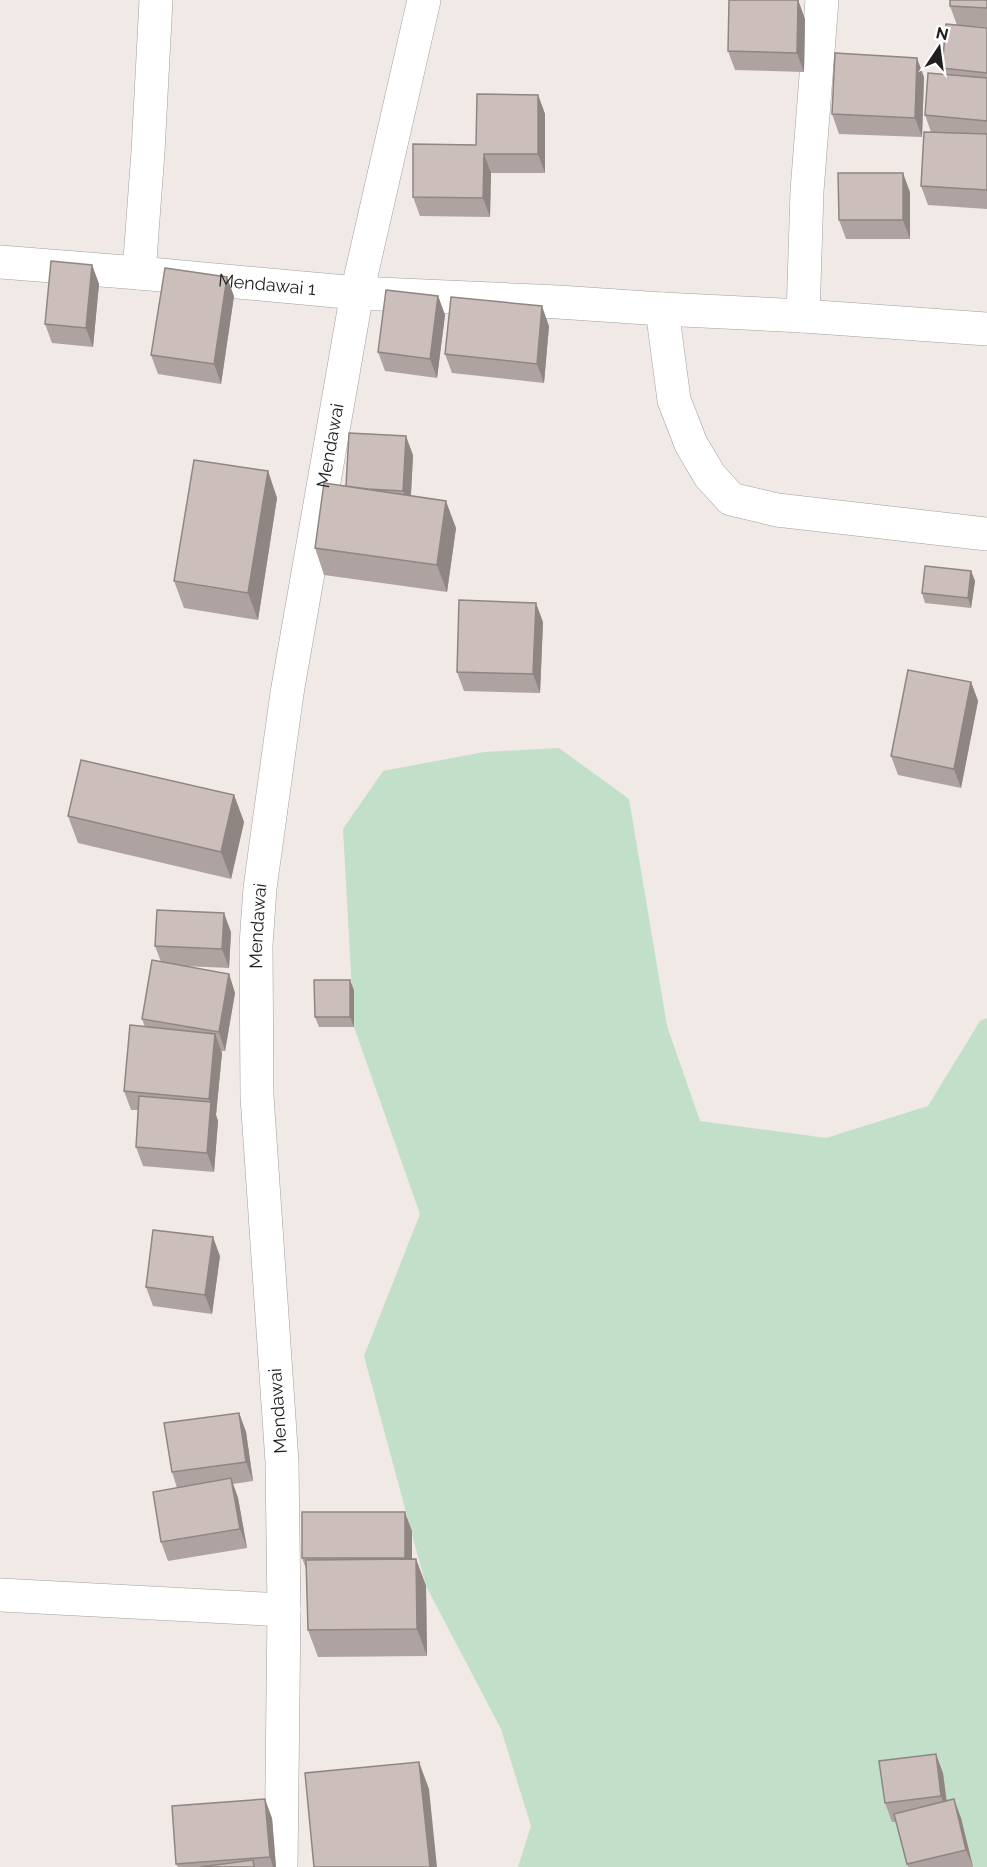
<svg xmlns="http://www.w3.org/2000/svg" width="987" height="1867" font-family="Raleway,sans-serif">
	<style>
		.wetland { fill: #c1dfc9 }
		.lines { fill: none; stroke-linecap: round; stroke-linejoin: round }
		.minor-casing { stroke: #a0a0a0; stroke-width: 34 }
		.minor { stroke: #fff; stroke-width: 33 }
		.wall { fill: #afa3a1 }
		.shaded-wall { fill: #8f8583 }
		.building { fill: #ccbebb; stroke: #8f8583; stroke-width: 1.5 }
		.labels { text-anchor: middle; stroke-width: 4.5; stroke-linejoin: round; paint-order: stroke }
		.street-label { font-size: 18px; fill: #1f1f1f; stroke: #fff }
	</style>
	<rect width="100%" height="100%" fill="#f0e9e5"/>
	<!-- wetland -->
	<path class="wetland" d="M 559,748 L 629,799 L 667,1026 L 700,1121 L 826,1138 L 928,1106 L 980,1021 L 987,1018 L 987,1867 L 518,1867 L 531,1826 L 501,1729 L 426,1586 L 364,1356 L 420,1214 L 354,1027 L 343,829 L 383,771 L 484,752 Z"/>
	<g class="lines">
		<defs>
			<g id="minor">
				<path id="s1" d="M 0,262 L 139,273 L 357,293 L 558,302 L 662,309 L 803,316 L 807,191 L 822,0"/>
				<path d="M 139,273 L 148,152 L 156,0"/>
				<path d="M 662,309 L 674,400 L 691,444 L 710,476 L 731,499 L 777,510 L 987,534"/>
				<path d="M 803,316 L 987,329"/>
				<path d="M 0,1595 L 284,1610"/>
				<path id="s2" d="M 281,1867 L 284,1610 L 282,1462 L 257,1096 L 256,945 L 260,888 L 287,693 L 357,293 L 424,0"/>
			</g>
		</defs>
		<!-- minor casing -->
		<use href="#minor" class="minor-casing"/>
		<!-- minor -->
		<use href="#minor" class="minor"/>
	</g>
	<!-- wall -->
	<path class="wall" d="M 798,0 L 805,19 L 804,72 L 735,70 L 728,51 Z
		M 987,0 L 987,27 L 964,26 L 987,28 L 987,209 L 928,205 L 921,186 L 931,132 L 925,115 L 944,74 L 942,68 L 957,25 L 950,6 Z
		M 924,77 L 922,137 L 839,134 L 832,114 Z
		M 538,95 L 545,114 L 545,173 L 491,173 L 490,217 L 420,216 L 413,197 Z
		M 910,192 L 910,239 L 846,239 L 839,220 Z
		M 92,265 L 99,284 L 93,347 L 52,343 L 45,324 Z
		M 234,296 L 221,384 L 158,374 L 151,355 Z
		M 438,296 L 445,315 L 437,378 L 385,371 L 378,352 Z
		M 549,326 L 544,383 L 452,373 L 445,354 Z
		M 413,455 L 411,496 L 456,528 L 447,592 L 324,575 L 315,548 L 346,486 Z
		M 268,471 L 277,498 L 258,620 L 184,608 L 174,581 Z
		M 971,571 L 975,581 L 971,608 L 925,603 L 922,593 Z
		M 543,622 L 540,693 L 464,691 L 457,672 Z
		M 971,682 L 978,701 L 961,788 L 898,775 L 891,756 Z
		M 234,795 L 244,822 L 231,879 L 78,843 L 68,816 Z
		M 231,932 L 229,968 L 184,966 L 229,974 L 235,993 L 225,1051 L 221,1051 L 222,1053 L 216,1115 L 218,1121 L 214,1172 L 143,1166 L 136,1147 L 138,1110 L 131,1110 L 124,1091 L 145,1027 L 142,1019 L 161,962 L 155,946 Z
		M 354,990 L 354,1027 L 319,1027 L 315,1017 Z
		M 220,1256 L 212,1314 L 153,1306 L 146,1287 Z
		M 239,1413 L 246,1432 L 253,1481 L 233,1484 L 238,1498 L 247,1548 L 168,1561 L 161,1542 L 177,1488 L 172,1472 Z
		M 412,1531 L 412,1559 L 416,1559 L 426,1586 L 427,1656 L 318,1657 L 308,1630 L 307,1571 L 302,1558 Z
		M 943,1773 L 947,1801 L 961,1818 L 973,1867 L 908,1867 L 896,1822 L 892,1822 L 885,1803 Z
		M 272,1818 L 276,1867 L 178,1867 L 176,1864 Z"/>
	<!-- shaded-wall -->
	<path class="shaded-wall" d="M 798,0 L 805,19 L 804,72 L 797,53 Z
		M 917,58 L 924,77 L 922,137 L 915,118 Z
		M 538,95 L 545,114 L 545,173 L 538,154 Z
		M 484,154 L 491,173 L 490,217 L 483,198 Z
		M 903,173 L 910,192 L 910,239 L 903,220 Z
		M 92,265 L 99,284 L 93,347 L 86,328 Z
		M 227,277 L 234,296 L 221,384 L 214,364 Z
		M 438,296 L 445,315 L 437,378 L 430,359 Z
		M 542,306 L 549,326 L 544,383 L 537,364 Z
		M 406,436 L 413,455 L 410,510 L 403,491 Z
		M 268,471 L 277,498 L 258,620 L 248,593 Z
		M 446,501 L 456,528 L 447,592 L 437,565 Z
		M 971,571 L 975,581 L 971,608 L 968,598 Z
		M 536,603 L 543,622 L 540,693 L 533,674 Z
		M 971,682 L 978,701 L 961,788 L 954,769 Z
		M 234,795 L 244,822 L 231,879 L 221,852 Z
		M 224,913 L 231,932 L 229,968 L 222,949 Z
		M 229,974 L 235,993 L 225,1051 L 219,1032 Z
		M 350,980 L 354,990 L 354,1027 L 350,1017 Z
		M 215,1034 L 222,1053 L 216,1115 L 218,1121 L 214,1172 L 207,1153 L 211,1105 L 209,1099 Z
		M 213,1237 L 220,1256 L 212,1314 L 205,1295 Z
		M 239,1413 L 246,1432 L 253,1481 L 246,1462 Z
		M 231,1478 L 238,1498 L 247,1548 L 240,1529 Z
		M 405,1512 L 412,1531 L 412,1577 L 405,1558 Z
		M 416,1559 L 426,1586 L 427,1656 L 417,1629 Z
		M 936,1754 L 943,1773 L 948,1815 L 941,1796 Z
		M 419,1762 L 429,1789 L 437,1867 L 430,1867 Z
		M 265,1799 L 272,1818 L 276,1867 L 273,1867 L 270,1857 Z
		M 954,1799 L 961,1818 L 973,1867 L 966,1850 Z"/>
	<!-- building -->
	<path class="building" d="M 729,0 L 798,0 L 797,53 L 728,51 Z
		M 950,0 L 987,0 L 987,8 L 950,6 Z
		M 946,24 L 987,28 L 987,73 L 942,68 Z
		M 835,53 L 917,58 L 915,118 L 832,114 Z
		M 928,73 L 987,78 L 987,121 L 925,115 Z
		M 477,94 L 538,95 L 538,154 L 484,154 L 483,198 L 413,197 L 413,144 L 476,145 Z
		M 924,132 L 987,134 L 987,190 L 921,186 Z
		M 838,173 L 903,173 L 903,220 L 839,220 Z
		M 51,261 L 92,265 L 86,328 L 45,324 Z
		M 165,268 L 227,277 L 214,364 L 151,355 Z
		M 386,290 L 438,296 L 430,359 L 378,352 Z
		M 451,297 L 542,306 L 537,364 L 445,354 Z
		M 349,433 L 406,436 L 403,491 L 368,489 L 346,486 Z
		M 194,460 L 268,471 L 248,593 L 174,581 Z
		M 324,483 L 446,501 L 437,565 L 315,548 Z
		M 925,566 L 971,571 L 968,598 L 922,593 Z
		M 459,600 L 536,603 L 533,674 L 457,672 Z
		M 908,670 L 971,682 L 954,769 L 891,756 Z
		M 81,760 L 234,795 L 221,852 L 68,816 Z
		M 157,910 L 224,913 L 222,949 L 155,946 Z
		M 152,960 L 229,974 L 219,1032 L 142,1019 Z
		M 314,980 L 350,980 L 350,1017 L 315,1017 Z
		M 130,1025 L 215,1034 L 209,1099 L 124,1091 Z
		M 139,1096 L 211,1102 L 207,1153 L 136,1147 Z
		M 153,1230 L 213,1237 L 205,1295 L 146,1287 Z
		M 239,1413 L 246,1462 L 172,1472 L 164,1423 Z
		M 231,1478 L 240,1529 L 161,1542 L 153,1492 Z
		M 302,1512 L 405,1512 L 405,1558 L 302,1558 Z
		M 416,1559 L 417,1629 L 308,1630 L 306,1560 Z
		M 936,1754 L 941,1796 L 885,1803 L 879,1761 Z
		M 419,1762 L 430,1867 L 314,1867 L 305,1773 Z
		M 265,1799 L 270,1857 L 176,1864 L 172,1806 Z
		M 954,1799 L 966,1850 L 907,1864 L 894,1814 Z
		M 253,1860 L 254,1867 L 200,1867 Z"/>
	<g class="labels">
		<!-- street labels -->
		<g class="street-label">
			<text dy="6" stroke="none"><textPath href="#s1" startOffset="268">Mendawai 1</textPath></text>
			<text dy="6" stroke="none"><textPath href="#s2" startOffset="1428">Mendawai</textPath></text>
			<text dy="6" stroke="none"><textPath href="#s2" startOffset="942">Mendawai</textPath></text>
			<text transform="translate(278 1411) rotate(-94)" y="6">Mendawai</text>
		</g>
	</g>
	<!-- north arrow -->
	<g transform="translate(939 48) rotate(13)" stroke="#ffffff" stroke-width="4.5" paint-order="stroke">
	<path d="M0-4.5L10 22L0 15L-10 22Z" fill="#1f1f1f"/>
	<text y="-9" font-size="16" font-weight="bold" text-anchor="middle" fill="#1f1f1f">N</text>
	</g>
</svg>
